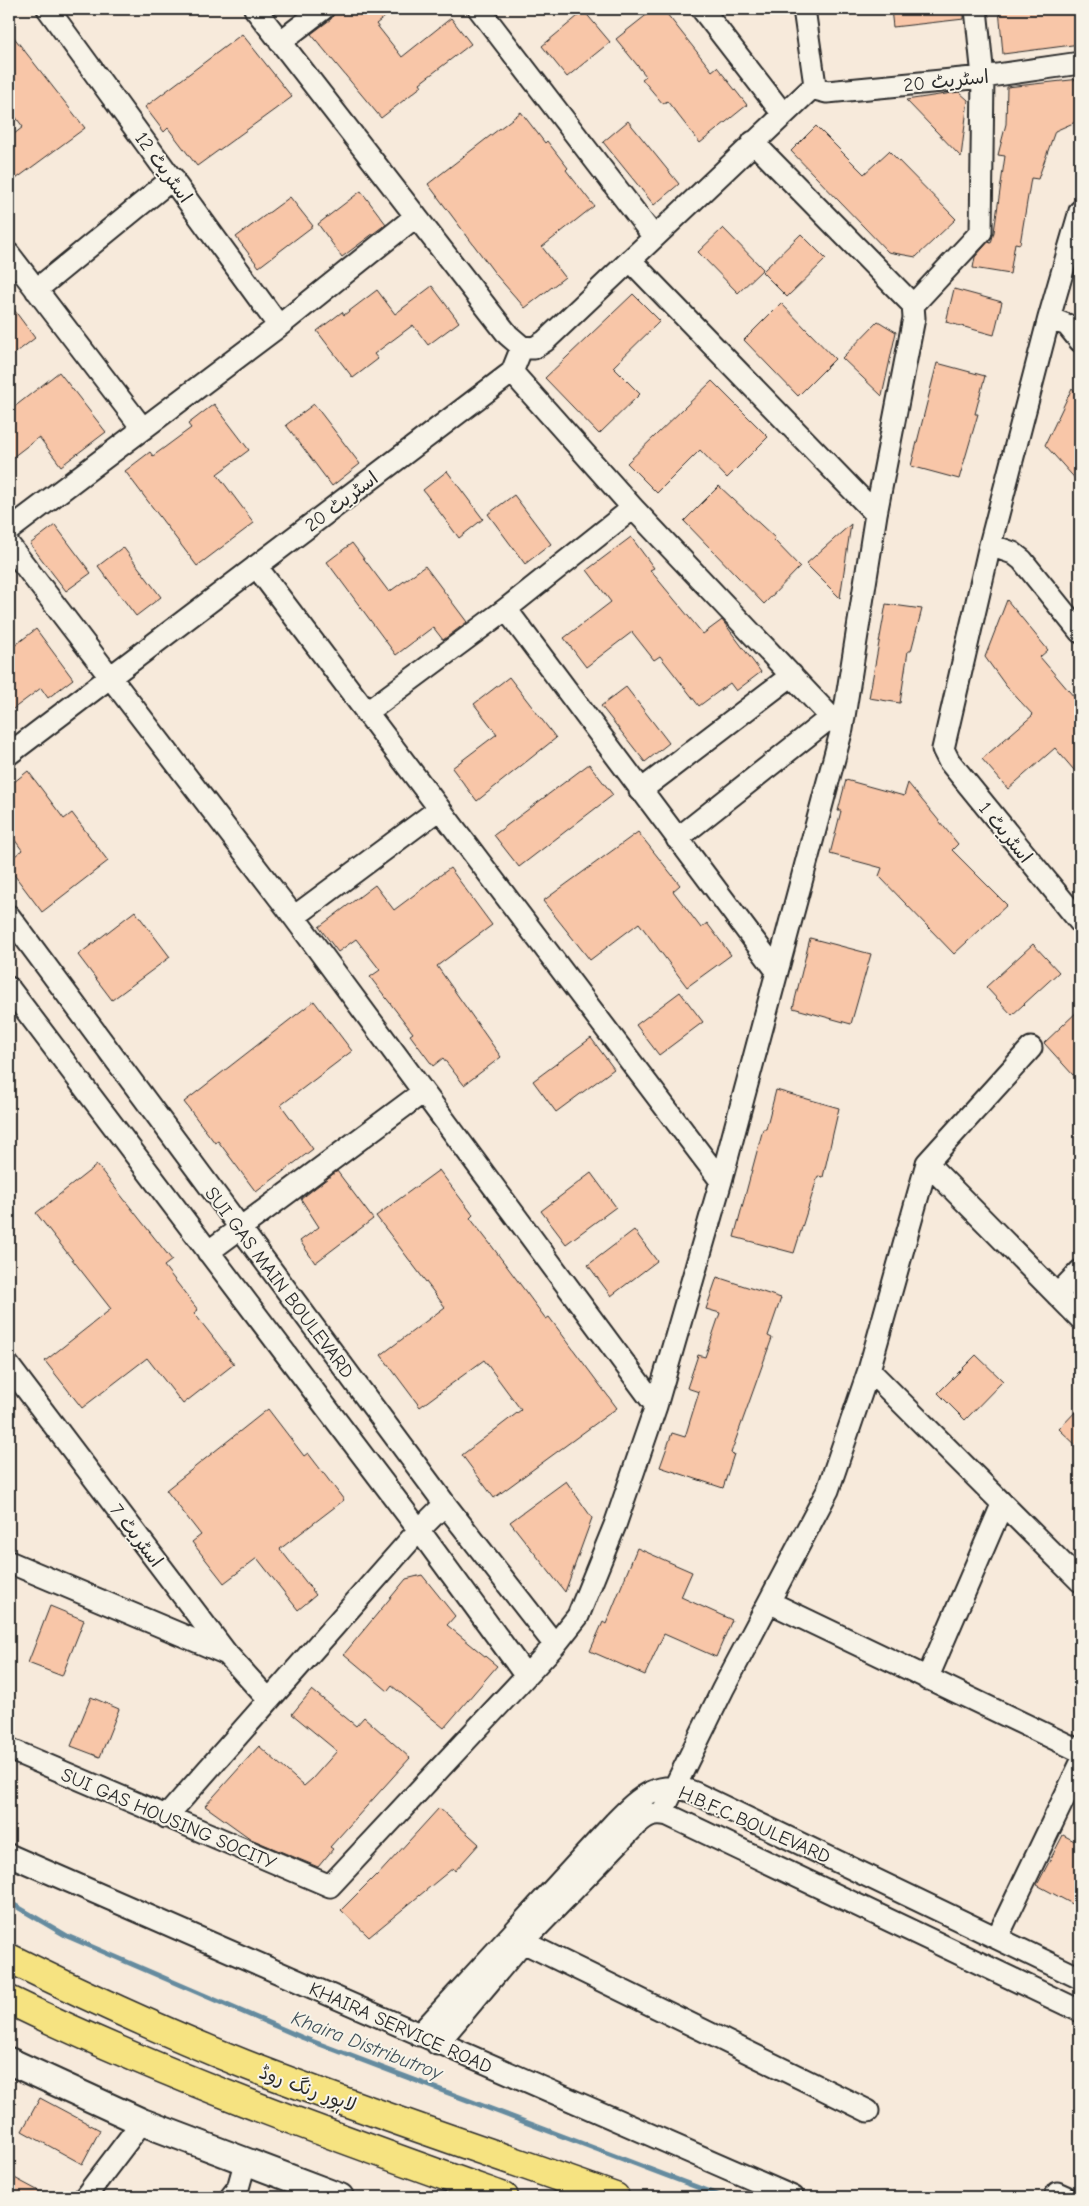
<svg xmlns="http://www.w3.org/2000/svg" width="1089" height="2206" font-family="'Comic Neue','Playpen Sans Arabic',sans-serif">
	<style>
		.lines { fill: none; stroke-linecap: round; stroke-linejoin: round }
		.stream { stroke: #658b9f; stroke-width: 5 }
		.building { fill: #f8c6a8; stroke: #2b2b2b }
		.minor-casing { stroke: #2b2b2b; stroke-width: 25 }
		.tertiary-casing { stroke: #2b2b2b; stroke-width: 30 }
		.motorway-casing { stroke: #2b2b2b; stroke-width: 31 }
		.minor { stroke: #f7f3e8; stroke-width: 21 }
		.tertiary { stroke: #f7f3e8; stroke-width: 26 }
		.motorway { stroke: #f6e381; stroke-width: 28 }
		.labels { text-anchor: middle; stroke-width: 4; stroke-linejoin: round; paint-order: stroke }
		.street-label { font-size: 19px; fill: #2b2b2b; stroke: #f7f3e8 }
		.water-label { font-size: 20px; font-style: italic; fill: #43535c; stroke: #f7f3e8 }
	</style>
	<rect width="100%" height="100%" fill="#f7eadb"/>
	<filter id="ink" filterUnits="userSpaceOnUse"><feTurbulence type="fractalNoise" baseFrequency=".02" numOctaves="2"/><feDisplacementMap in="SourceGraphic" scale="10" xChannelSelector="R" yChannelSelector="G"/><feConvolveMatrix kernelMatrix="1 2 1 2 8 2 1 2 1" color-interpolation-filters="sRGB"/></filter>
	<g filter="url(#ink)">
		<g class="lines">
			<!-- stream -->
			<path class="stream" d="M 9,1902 L 67,1936 L 301,2037 L 723,2197"/>
		</g>
		<!-- building -->
		<path class="building" d="M 337,9 L 395,9 L 376,24 L 402,57 L 451,18 L 471,44 L 420,83 L 422,86 L 381,118 L 311,34 L 331,19 Z
			M 654,9 L 663,9 L 712,71 L 717,67 L 747,105 L 700,143 L 667,101 L 663,104 L 642,79 L 646,76 L 616,39 Z
			M 891,9 L 964,9 L 964,19 L 893,27 Z
			M 999,9 L 1080,9 L 1080,44 L 1003,54 Z
			M 584,11 L 610,42 L 567,77 L 542,46 Z
			M 9,31 L 85,128 L 9,184 L 9,138 L 23,127 L 9,108 Z
			M 242,34 L 292,97 L 197,166 L 168,128 L 164,132 L 145,107 Z
			M 1080,79 L 1080,120 L 1055,131 L 1038,179 L 1031,178 L 1020,244 L 1015,243 L 1010,274 L 973,268 L 975,257 L 988,242 L 991,243 L 994,232 L 1005,156 L 998,155 L 1006,124 L 1007,87 Z
			M 959,92 L 968,100 L 961,157 L 906,100 Z
			M 521,112 L 545,143 L 547,141 L 568,168 L 566,170 L 594,206 L 542,247 L 565,277 L 525,308 L 497,276 L 428,184 Z
			M 628,121 L 679,184 L 654,205 L 603,142 Z
			M 816,126 L 864,174 L 889,151 L 956,219 L 916,257 L 888,252 L 791,151 Z
			M 361,191 L 386,224 L 342,257 L 318,224 Z
			M 290,197 L 313,226 L 259,267 L 236,237 Z
			M 723,228 L 763,269 L 738,293 L 698,252 Z
			M 801,234 L 826,259 L 787,297 L 762,272 Z
			M 432,286 L 459,322 L 428,345 L 413,325 L 374,354 L 378,359 L 353,378 L 317,331 L 342,312 L 344,315 L 377,290 L 395,314 Z
			M 954,289 L 1002,302 L 994,335 L 946,322 Z
			M 633,294 L 660,321 L 613,367 L 640,394 L 599,434 L 545,378 Z
			M 9,303 L 35,338 L 9,358 Z
			M 781,303 L 835,359 L 798,396 L 744,340 Z
			M 878,321 L 896,332 L 882,396 L 842,358 Z
			M 937,363 L 985,376 L 975,414 L 978,414 L 959,479 L 911,466 Z
			M 59,372 L 106,432 L 61,466 L 39,437 L 9,460 L 9,411 Z
			M 712,381 L 768,437 L 727,478 L 700,450 L 657,493 L 627,463 Z
			M 1072,388 L 1080,397 L 1080,484 L 1045,445 Z
			M 214,404 L 249,450 L 217,474 L 254,523 L 197,566 L 125,471 L 150,452 L 153,456 L 191,428 L 188,424 Z
			M 314,404 L 360,464 L 332,486 L 286,425 Z
			M 447,471 L 483,519 L 459,538 L 423,490 Z
			M 719,486 L 775,538 L 774,540 L 800,567 L 764,604 L 684,521 Z
			M 514,495 L 551,544 L 525,564 L 488,514 Z
			M 851,524 L 840,598 L 806,564 Z
			M 55,525 L 91,573 L 66,591 L 30,544 Z
			M 631,537 L 654,568 L 650,570 L 703,634 L 722,620 L 761,672 L 736,691 L 730,683 L 699,706 L 660,656 L 654,660 L 632,632 L 586,667 L 564,638 L 611,602 L 587,570 Z
			M 352,543 L 389,592 L 425,566 L 467,622 L 443,640 L 433,627 L 396,655 L 327,562 Z
			M 123,547 L 161,597 L 136,616 L 98,566 Z
			M 1007,600 L 1048,650 L 1040,657 L 1080,704 L 1080,777 L 1055,748 L 1008,789 L 982,759 L 1033,715 L 1006,686 L 985,657 Z
			M 886,604 L 922,609 L 911,651 L 908,651 L 900,703 L 869,698 Z
			M 36,629 L 73,679 L 48,698 L 41,688 L 9,712 L 9,650 Z
			M 509,677 L 556,738 L 477,801 L 452,768 L 497,734 L 474,704 Z
			M 626,687 L 669,743 L 645,762 L 601,706 Z
			M 589,764 L 613,795 L 519,867 L 494,835 Z
			M 28,771 L 64,819 L 72,813 L 108,861 L 42,912 L 9,868 L 9,861 L 22,850 L 9,832 L 9,786 Z
			M 846,780 L 904,796 L 908,783 L 958,844 L 952,850 L 1007,905 L 954,954 L 879,876 L 882,868 L 830,854 L 841,811 L 838,811 Z
			M 638,832 L 680,885 L 673,891 L 701,928 L 707,923 L 731,955 L 687,987 L 639,923 L 590,960 L 543,901 Z
			M 450,868 L 492,925 L 437,966 L 501,1057 L 464,1085 L 443,1058 L 433,1066 L 410,1035 L 413,1033 L 370,977 L 380,970 L 356,939 L 338,952 L 319,927 L 375,885 L 394,910 Z
			M 135,911 L 170,957 L 112,1000 L 78,955 Z
			M 810,938 L 871,954 L 851,1024 L 793,1008 Z
			M 1033,944 L 1059,972 L 1012,1015 L 986,987 Z
			M 680,992 L 703,1022 L 659,1055 L 636,1025 Z
			M 314,1001 L 352,1051 L 281,1105 L 313,1149 L 256,1192 L 218,1141 L 215,1143 L 184,1102 Z
			M 1080,1009 L 1080,1068 L 1073,1075 L 1044,1043 Z
			M 591,1038 L 614,1069 L 556,1112 L 533,1081 Z
			M 776,1090 L 839,1108 L 823,1177 L 818,1176 L 794,1253 L 734,1237 L 763,1129 L 766,1129 Z
			M 97,1165 L 172,1260 L 164,1266 L 198,1310 L 194,1313 L 234,1364 L 183,1404 L 147,1358 L 82,1408 L 45,1361 L 111,1309 L 36,1213 Z
			M 439,1170 L 473,1215 L 470,1218 L 491,1245 L 546,1319 L 549,1317 L 617,1408 L 494,1498 L 462,1455 L 521,1410 L 484,1360 L 420,1407 L 381,1355 L 445,1307 L 376,1216 Z
			M 337,1171 L 373,1219 L 315,1263 L 300,1241 L 319,1227 L 301,1199 Z
			M 591,1173 L 616,1207 L 566,1244 L 541,1211 Z
			M 634,1230 L 657,1261 L 611,1296 L 588,1265 Z
			M 717,1277 L 781,1298 L 768,1336 L 772,1338 L 731,1453 L 734,1454 L 723,1488 L 660,1467 L 672,1433 L 685,1437 L 699,1392 L 687,1388 L 698,1355 L 705,1357 L 720,1313 L 706,1309 Z
			M 976,1355 L 1003,1381 L 965,1420 L 938,1393 Z
			M 1080,1407 L 1080,1449 L 1059,1429 Z
			M 268,1409 L 304,1456 L 308,1453 L 344,1500 L 280,1549 L 316,1595 L 298,1610 L 257,1558 L 224,1583 L 192,1542 L 201,1535 L 166,1490 Z
			M 566,1481 L 592,1518 L 565,1592 L 510,1522 Z
			M 637,1548 L 692,1572 L 681,1597 L 732,1620 L 716,1657 L 664,1634 L 645,1675 L 590,1651 L 603,1622 L 606,1624 Z
			M 422,1575 L 455,1616 L 447,1625 L 497,1666 L 444,1728 L 392,1686 L 388,1691 L 344,1654 L 406,1579 Z
			M 50,1606 L 84,1620 L 62,1676 L 28,1663 Z
			M 312,1690 L 356,1726 L 364,1717 L 410,1758 L 330,1847 L 333,1849 L 318,1867 L 251,1839 L 205,1806 L 259,1746 L 304,1786 L 312,1779 L 337,1751 L 292,1714 Z
			M 91,1697 L 119,1709 L 100,1757 L 71,1746 Z
			M 439,1808 L 479,1844 L 455,1871 L 453,1868 L 369,1937 L 341,1910 L 376,1875 L 377,1876 Z
			M 1063,1835 L 1080,1844 L 1080,1908 L 1037,1885 Z
			M 40,2098 L 100,2130 L 82,2164 L 22,2131 Z
			M 9,2175 L 50,2197 L 9,2197 Z"/>
		<g class="lines">
			<defs>
				<path id="minor" d="M 48,9 L 279,326
					M 255,9 L 508,335 L 522,347
					M 479,9 L 654,237
					M 702,9 L 783,114
					M 280,42 L 323,9
					M 815,85 L 819,90 L 827,92 L 983,77 L 1080,63
					M 1080,211 L 1049,318 L 990,545 L 943,749 L 949,761 L 1080,922
					M 9,254 L 143,429
					M 630,260 L 876,514
					M 36,290 L 173,178
					M 913,305 L 981,232 L 983,77 L 976,9
					M 1049,318 L 1067,325 L 1080,341
					M 512,372 L 633,508 L 842,729
					M 9,530 L 279,326 L 415,217
					M 9,545 L 294,917 L 656,1406
					M 990,545 L 1013,553 L 1022,560 L 1080,632
					M 256,566 L 721,1181
					M 506,609 L 777,971
					M 366,713 L 506,609 L 633,508
					M 9,754 L 512,372 L 522,347 L 534,348 L 545,341 L 815,85 L 804,9
					M 640,791 L 792,675
					M 677,839 L 831,717
					M 9,916 L 445,1504 L 555,1645
					M 294,917 L 439,809
					M 9,988 L 419,1530 L 526,1676
					M 927,1163 L 1080,1318
					M 208,1252 L 423,1092
					M 1057,1295 L 1080,1271
					M 9,1366 L 227,1654 L 269,1700
					M 869,1370 L 1080,1581
					M 9,1562 L 227,1654
					M 769,1602 L 1080,1751
					M 927,1679 L 1002,1505
					M 9,1749 L 330,1886 L 555,1645 L 578,1616 L 615,1525 L 656,1406 L 721,1181 L 842,729 L 876,514 L 914,318 L 913,305 L 753,142
					M 662,1813 L 723,1689 L 828,1490 L 869,1370 L 927,1163 L 1031,1048
					M 166,1817 L 419,1530 L 445,1504
					M 9,1855 L 793,2197
					M 997,1938 L 1080,1765
					M 523,1942 L 868,2111
					M 419,2035 L 615,1822 C 640,1797 658,1778 695,1793 L 1080,1978
					M 437,2044 L 523,1942 L 636,1825 C 646,1816 654,1811 668,1815 L 1080,2011
					M 1057,2193 L 1066,2197
					M 85,2197 L 142,2122
					M 231,2197 L 238,2188 L 245,2163"/>
				<path id="tertiary" d="M 9,2061 L 142,2122 L 340,2197"/>
				<path id="motorway" d="M 9,1958 C 86,1996 164,2032 244,2064 C 366,2112 491,2152 615,2197
					M 9,2000 C 169,2078 336,2137 504,2197"/>
			</defs>
			<!-- minor casing -->
			<use href="#minor" class="minor-casing"/>
			<!-- tertiary casing -->
			<use href="#tertiary" class="tertiary-casing"/>
			<!-- motorway casing -->
			<use href="#motorway" class="motorway-casing"/>
			<!-- minor -->
			<use href="#minor" class="minor"/>
			<!-- tertiary -->
			<use href="#tertiary" class="tertiary"/>
			<!-- motorway -->
			<use href="#motorway" class="motorway"/>
		</g>
	</g>
	<g class="labels">
		<!-- street labels -->
		<g class="street-label">
			<text transform="translate(946 80) rotate(-6)" y="7">اسٹریٹ 20</text>
			<text transform="translate(164 167) rotate(54)" y="7">اسٹریٹ 12</text>
			<text transform="translate(341 501) rotate(-37)" y="7">اسٹریٹ 20</text>
			<text transform="translate(1006 832) rotate(51)" y="7">اسٹریٹ 1</text>
			<text transform="translate(280 1282) rotate(53)" y="7">SUI GAS MAIN BOULEVARD</text>
			<text transform="translate(137 1535) rotate(53)" y="7">اسٹریٹ 7</text>
			<text transform="translate(169 1818) rotate(23)" y="7">SUI GAS HOUSING SOCITY</text>
			<text transform="translate(755 1824) rotate(24)" y="7">H.B.F.C BOULEVARD</text>
			<text transform="translate(401 2027) rotate(24)" y="7">KHAIRA SERVICE ROAD</text>
			<text transform="translate(308 2088) rotate(20)" y="7">لاہور رنگ روڈ</text>
		</g>
		<!-- water labels -->
		<g class="water-label">
			<text transform="translate(367 2045) rotate(21)" y="7">Khaira Distributroy</text>
		</g>
	</g>
	<!-- margin -->
	<rect width="1089" height="2206" fill="none" stroke="#f7f3e8" stroke-width="30"/>
	<rect x="15" y="15" width="1059" height="2176" fill="none" stroke="#2b2b2b" stroke-width="2" filter="url(#ink)"/>
</svg>
